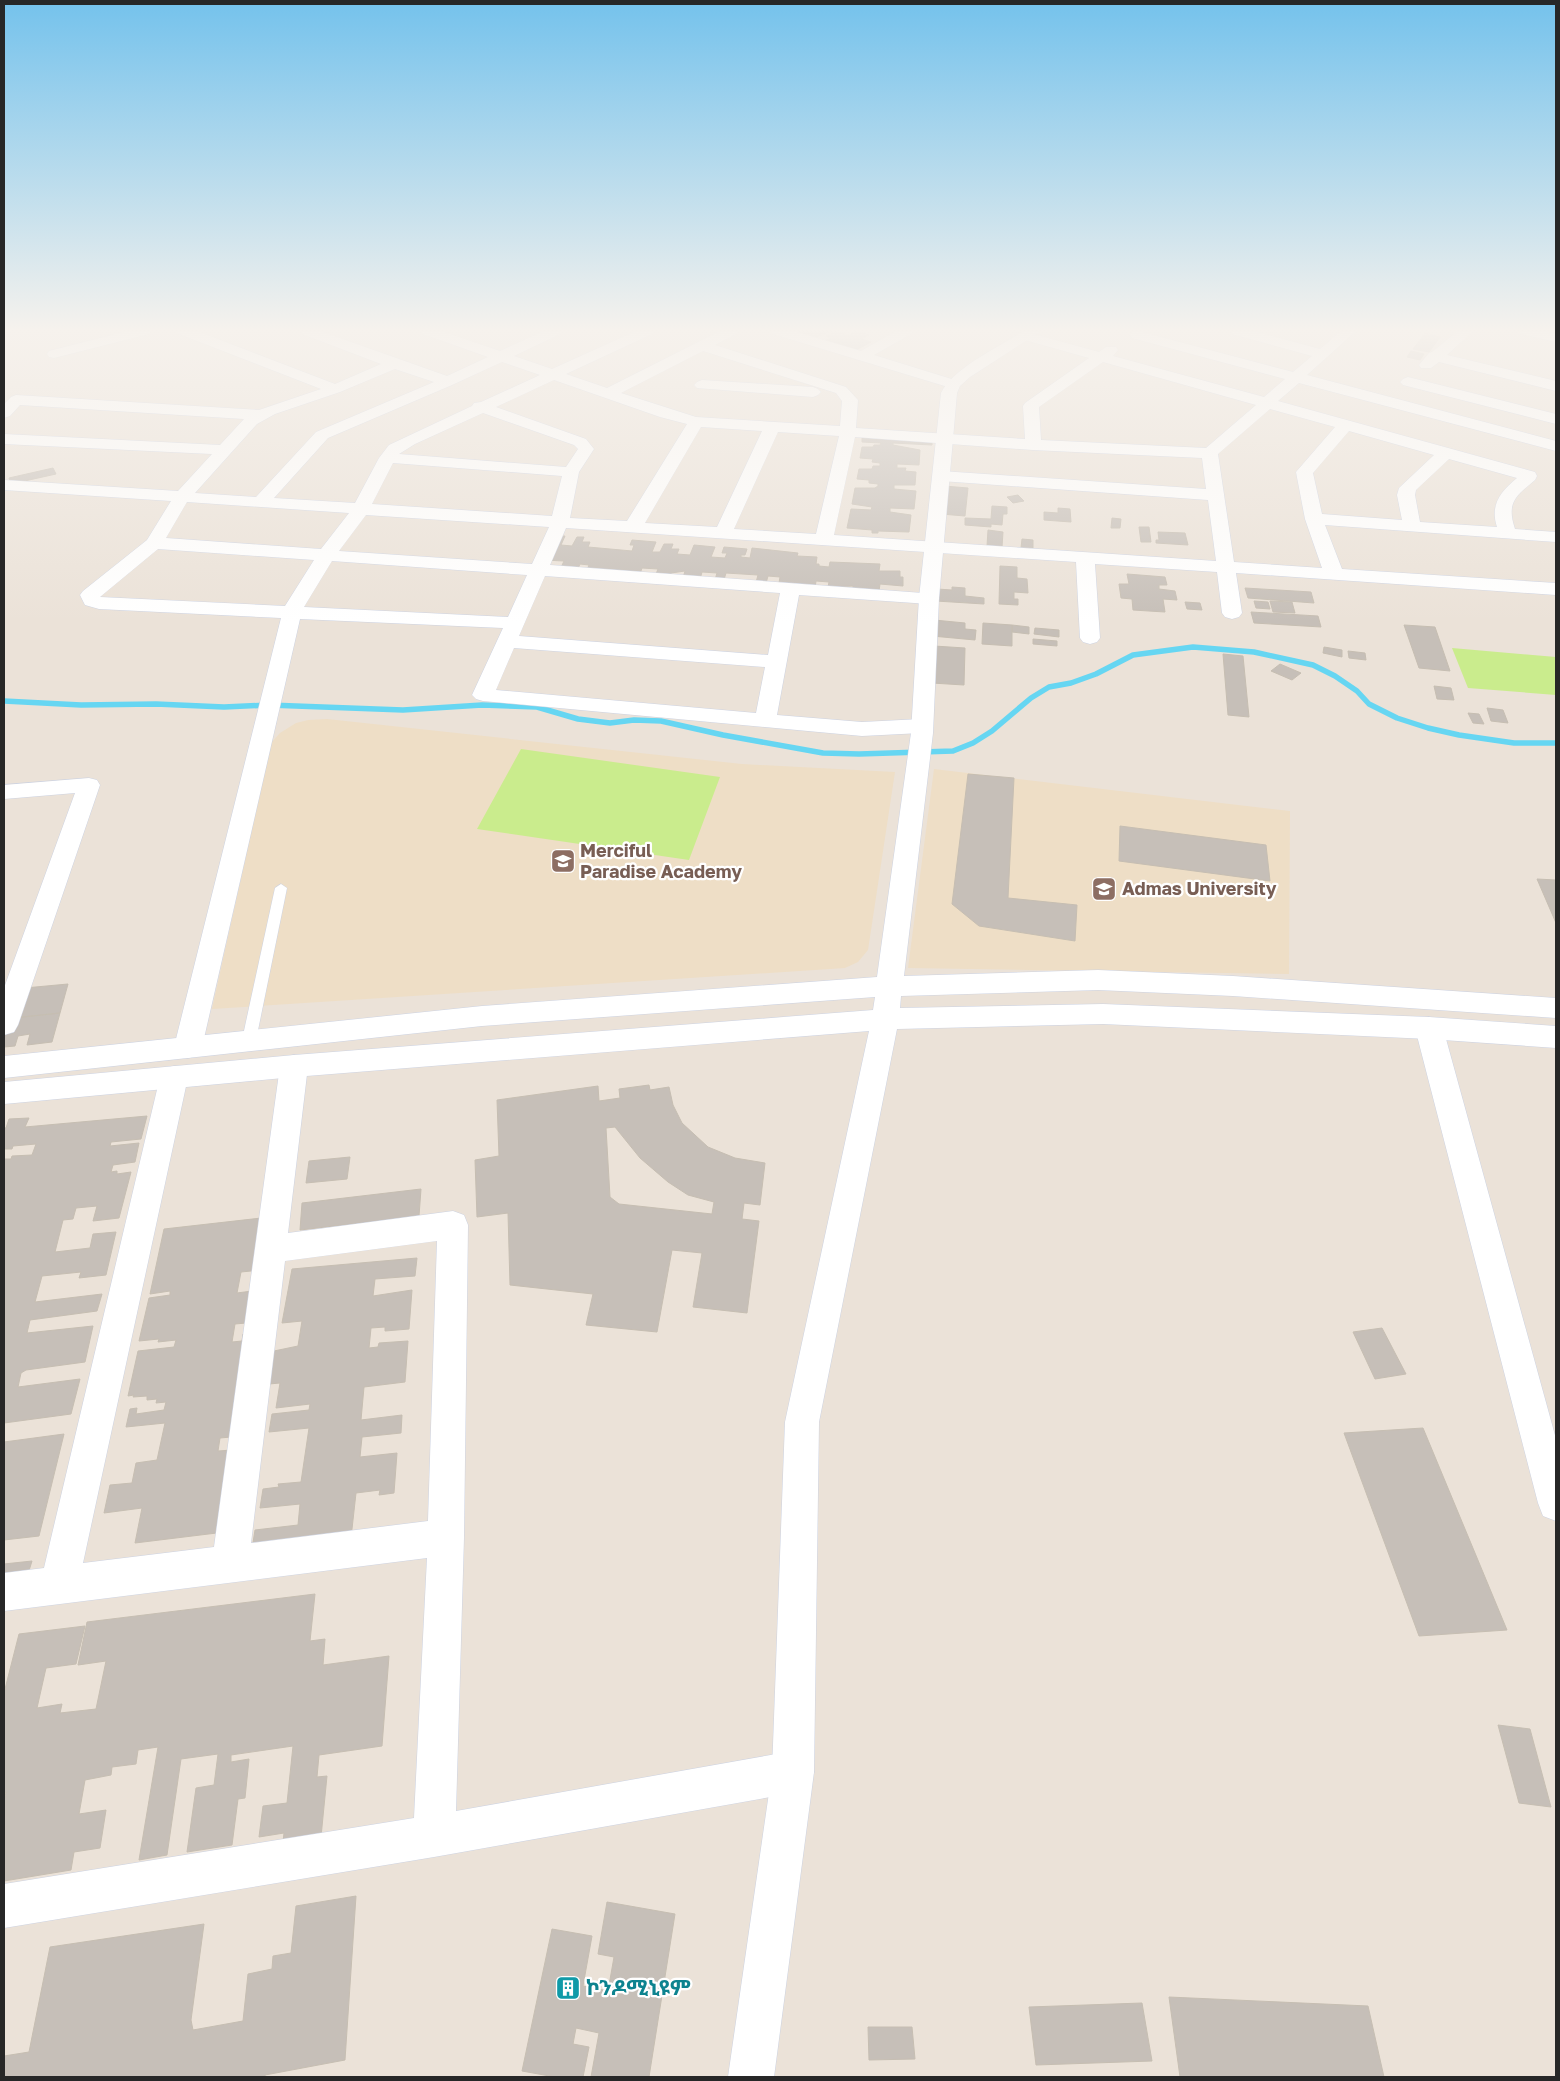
<svg xmlns="http://www.w3.org/2000/svg" width="1560" height="2081" font-family="'Golos Text','Noto Sans Ethiopic',sans-serif">
	<style>
		.education { fill: #eedec6 }
		.pitch { fill: #caec8d }
		.lines { fill: none; stroke-linecap: round; stroke-linejoin: round }
		.stream { stroke: #66d6f2; stroke-width: 5.5 }
		.building { fill: #c6bfb8; stroke: #c6beb2; fill-rule: evenodd }
		.lane-casing { stroke: #cdd3e2; stroke-width: 1 }
		.street-casing { stroke: #cdd3e2; stroke-width: 1 }
		.secondary-casing { stroke: #cdd3e2; stroke-width: 1 }
		.lane { fill: #fff; fill-rule: evenodd }
		.street { fill: #fff; fill-rule: evenodd }
		.secondary { fill: #fff; fill-rule: evenodd }
		.labels { text-anchor: middle; stroke-width: 4.5; stroke-linejoin: round; paint-order: stroke }
		.education-label { font-size: 18px; font-weight: bold; fill: #785e54; stroke: #fff; text-anchor: start }
		.near-culture-label { font-size: 21px; font-weight: bold; fill: #0d838f; stroke: #fff; text-anchor: start }
	</style>
	<rect width="100%" height="100%" fill="#ebe2d8"/>
	<!-- education -->
	<path class="education" d="M 327,719 L 742,764 L 895,772 L 868,950 L 858,962 L 845,968 L 212,1009 L 271,743 L 280,733 L 296,723 L 308,720 Z
		M 934,769 L 1290,811 L 1289,974 L 908,968 Z"/>
	<!-- pitch -->
	<path class="pitch" d="M 1452,648 L 1556,657 L 1556,695 L 1468,688 Z
		M 521,749 L 720,777 L 689,860 L 477,829 Z"/>
	<g class="lines">
		<!-- stream -->
		<path class="stream" d="M 4,701 L 81,705 L 156,704 L 224,707 L 269,705 L 403,710 L 482,705 L 537,707 L 578,719 L 610,723 L 634,720 L 661,721 L 723,735 L 823,753 L 859,754 L 953,751 L 973,743 L 992,731 L 1031,698 L 1049,687 L 1071,683 L 1096,674 L 1133,655 L 1193,647 L 1254,652 L 1313,665 L 1335,676 L 1357,691 L 1369,704 L 1397,718 L 1428,728 L 1459,735 L 1514,743 L 1556,743"/>
	</g>
	<!-- building -->
	<path class="building" d="M 832,331 L 814,338 L 775,332 L 776,331 Z
		M 836,331 L 848,335 L 857,331 L 869,335 L 861,339 L 871,342 L 856,350 L 824,341 L 832,338 L 826,336 Z
		M 1425,333 L 1440,337 L 1435,344 L 1420,340 Z
		M 1420,340 L 1435,344 L 1429,352 L 1413,349 Z
		M 1411,351 L 1424,354 L 1420,360 L 1407,357 Z
		M 862,437 L 932,440 L 932,445 L 893,443 L 893,445 L 920,450 L 919,465 L 897,464 L 897,468 L 906,468 L 905,471 L 916,472 L 915,485 L 894,485 L 894,489 L 916,491 L 914,509 L 890,508 L 890,512 L 911,515 L 909,532 L 878,531 L 878,533 L 872,533 L 872,530 L 847,528 L 851,509 L 871,510 L 872,507 L 852,504 L 855,488 L 875,488 L 878,486 L 878,484 L 869,483 L 869,480 L 857,479 L 859,469 L 872,469 L 873,466 L 880,466 L 880,463 L 872,462 L 873,459 L 860,458 L 862,447 L 873,447 L 874,445 L 880,445 L 881,443 L 862,442 Z
		M 53,468 L 56,474 L 11,484 L 9,478 Z
		M 944,486 L 968,488 L 965,516 L 941,514 Z
		M 1018,495 L 1024,501 L 1013,503 L 1007,497 Z
		M 992,506 L 1007,507 L 1007,514 L 1003,514 L 1002,525 L 991,524 L 991,527 L 965,525 L 965,518 L 991,519 Z
		M 1058,508 L 1070,509 L 1071,522 L 1044,520 L 1044,512 L 1058,513 Z
		M 1112,518 L 1121,519 L 1120,528 L 1111,528 Z
		M 1139,527 L 1149,527 L 1151,542 L 1141,542 Z
		M 988,530 L 1003,532 L 1002,547 L 987,546 Z
		M 1158,532 L 1185,533 L 1188,545 L 1156,543 L 1156,540 L 1159,540 Z
		M 556,536 L 565,536 L 561,545 L 572,546 L 577,537 L 584,537 L 582,542 L 590,542 L 588,547 L 632,551 L 634,545 L 630,545 L 632,540 L 656,542 L 652,552 L 660,552 L 664,544 L 673,544 L 671,549 L 679,549 L 677,554 L 690,555 L 694,545 L 715,547 L 711,557 L 725,558 L 727,553 L 722,553 L 724,547 L 747,549 L 745,555 L 741,555 L 741,557 L 750,558 L 752,548 L 798,553 L 797,556 L 817,557 L 816,564 L 819,564 L 819,566 L 829,567 L 830,562 L 880,564 L 879,571 L 900,571 L 900,577 L 903,577 L 903,586 L 880,584 L 879,591 L 853,591 L 853,586 L 828,587 L 829,582 L 816,581 L 815,588 L 779,583 L 780,577 L 768,576 L 765,587 L 755,586 L 758,575 L 726,573 L 723,583 L 714,583 L 717,573 L 702,572 L 699,583 L 683,578 L 685,571 L 671,573 L 669,580 L 656,574 L 658,569 L 642,568 L 639,577 L 585,575 L 589,565 L 580,564 L 576,573 L 559,572 L 564,561 L 544,560 Z
		M 1022,539 L 1033,540 L 1033,549 L 1021,548 Z
		M 1000,566 L 1017,567 L 1017,578 L 1027,579 L 1028,593 L 1014,592 L 1014,599 L 1018,599 L 1018,605 L 999,604 Z
		M 1127,574 L 1165,577 L 1167,585 L 1159,585 L 1159,589 L 1175,591 L 1177,600 L 1163,599 L 1165,612 L 1133,610 L 1132,599 L 1121,598 L 1119,584 L 1129,584 Z
		M 952,587 L 965,588 L 965,596 L 984,598 L 984,604 L 936,601 L 937,589 L 952,590 Z
		M 1245,588 L 1311,592 L 1314,603 L 1248,598 Z
		M 1254,601 L 1268,602 L 1270,609 L 1256,608 Z
		M 1270,601 L 1292,602 L 1295,613 L 1273,612 Z
		M 1185,602 L 1200,603 L 1202,610 L 1187,609 Z
		M 1251,612 L 1318,616 L 1321,627 L 1254,623 Z
		M 934,620 L 965,623 L 965,629 L 976,630 L 975,640 L 932,636 Z
		M 983,623 L 1012,625 L 1012,646 L 982,644 Z
		M 1012,625 L 1029,627 L 1029,634 L 1012,632 Z
		M 1404,625 L 1435,627 L 1450,671 L 1419,668 Z
		M 1035,628 L 1059,630 L 1059,637 L 1034,634 Z
		M 1033,639 L 1057,641 L 1057,646 L 1033,644 Z
		M 934,646 L 965,648 L 964,685 L 932,683 Z
		M 1324,647 L 1342,650 L 1342,657 L 1323,653 Z
		M 1348,651 L 1365,653 L 1366,660 L 1349,658 Z
		M 1223,654 L 1243,656 L 1249,717 L 1228,715 Z
		M 1280,664 L 1301,673 L 1292,680 L 1271,671 Z
		M 1434,686 L 1451,688 L 1454,700 L 1437,699 Z
		M 1487,708 L 1503,710 L 1508,723 L 1491,721 Z
		M 1468,713 L 1479,714 L 1484,724 L 1473,723 Z
		M 968,774 L 1014,778 L 1008,898 L 1077,905 L 1075,941 L 979,926 L 952,904 Z
		M 1120,826 L 1266,845 L 1270,881 L 1119,861 Z
		M 1537,879 L 1556,880 L 1556,923 Z
		M 68,984 L 60,1013 L 4,1019 L 14,989 Z
		M 60,1013 L 52,1042 L 27,1045 L 30,1034 L 18,1036 L 15,1046 L 4,1047 L 4,1019 Z
		M 649,1085 L 650,1090 L 669,1087 L 673,1105 L 682,1123 L 708,1147 L 735,1158 L 765,1163 L 760,1205 L 744,1203 L 742,1219 L 759,1221 L 747,1313 L 693,1307 L 702,1253 L 672,1250 L 657,1332 L 586,1325 L 593,1294 L 510,1285 L 508,1213 L 477,1217 L 475,1160 L 499,1156 L 497,1100 L 598,1086 L 599,1101 L 620,1098 L 619,1089 ZM 615,1127 L 640,1158 L 668,1182 L 688,1195 L 714,1202 L 712,1214 L 619,1204 L 610,1197 L 606,1128 Z
		M 147,1116 L 141,1139 L 111,1142 L 110,1146 L 139,1143 L 135,1162 L 113,1165 L 111,1172 L 117,1171 L 117,1174 L 131,1172 L 119,1218 L 93,1221 L 97,1206 L 76,1208 L 73,1219 L 63,1220 L 55,1252 L 90,1248 L 93,1234 L 116,1232 L 106,1275 L 79,1278 L 81,1272 L 42,1276 L 35,1302 L 102,1294 L 97,1311 L 30,1320 L 27,1333 L 93,1326 L 85,1362 L 26,1370 L 21,1373 L 18,1387 L 80,1379 L 71,1414 L 4,1423 L 4,1159 L 11,1159 L 12,1156 L 32,1155 L 36,1144 L 13,1146 L 12,1149 L 4,1149 L 4,1128 L 6,1128 L 9,1119 L 29,1118 L 25,1127 Z
		M 350,1157 L 347,1179 L 306,1183 L 309,1161 Z
		M 421,1189 L 419,1216 L 300,1230 L 302,1203 Z
		M 288,1215 L 261,1270 L 241,1272 L 237,1293 L 252,1291 L 246,1323 L 235,1324 L 232,1342 L 242,1341 L 243,1334 L 273,1331 L 242,1436 L 220,1438 L 218,1451 L 232,1450 L 233,1531 L 135,1543 L 142,1508 L 104,1513 L 110,1485 L 132,1483 L 136,1463 L 157,1460 L 165,1423 L 126,1427 L 130,1409 L 137,1408 L 136,1414 L 164,1410 L 166,1402 L 156,1403 L 157,1399 L 147,1400 L 147,1396 L 133,1397 L 134,1395 L 128,1396 L 138,1351 L 174,1347 L 176,1340 L 158,1342 L 159,1339 L 139,1341 L 149,1298 L 170,1295 L 170,1291 L 150,1294 L 164,1229 Z
		M 417,1258 L 415,1276 L 375,1279 L 373,1296 L 412,1290 L 409,1329 L 385,1331 L 385,1327 L 371,1328 L 369,1348 L 378,1347 L 379,1343 L 408,1341 L 405,1382 L 364,1387 L 361,1420 L 402,1415 L 401,1433 L 362,1437 L 360,1457 L 397,1453 L 394,1493 L 379,1495 L 380,1490 L 356,1493 L 351,1538 L 252,1549 L 255,1530 L 298,1525 L 300,1504 L 260,1508 L 263,1489 L 279,1487 L 278,1484 L 301,1482 L 309,1428 L 269,1432 L 272,1414 L 309,1410 L 310,1404 L 276,1408 L 280,1383 L 269,1384 L 274,1351 L 298,1346 L 302,1321 L 282,1323 L 292,1269 Z
		M 1382,1328 L 1406,1374 L 1375,1379 L 1353,1332 Z
		M 1423,1428 L 1507,1630 L 1419,1636 L 1344,1433 Z
		M 64,1434 L 39,1536 L 4,1540 L 4,1442 Z
		M 32,1561 L 27,1577 L 4,1580 L 4,1564 Z
		M 315,1594 L 310,1641 L 325,1639 L 323,1665 L 389,1656 L 382,1746 L 319,1755 L 317,1777 L 327,1776 L 321,1837 L 283,1842 L 284,1833 L 259,1837 L 263,1806 L 287,1803 L 293,1746 L 231,1755 L 231,1762 L 249,1759 L 245,1798 L 238,1799 L 232,1845 L 187,1852 L 196,1788 L 214,1785 L 218,1754 L 181,1759 L 167,1855 L 139,1860 L 158,1747 L 138,1750 L 136,1764 L 112,1767 L 111,1775 L 85,1780 L 79,1814 L 106,1810 L 100,1848 L 74,1852 L 71,1870 L 4,1881 L 4,1801 L 6,1792 L 4,1793 L 4,1693 L 19,1634 L 85,1626 L 76,1664 L 46,1668 L 37,1708 L 62,1704 L 60,1713 L 96,1709 L 106,1661 L 78,1665 L 87,1622 Z
		M 1498,1725 L 1530,1729 L 1551,1807 L 1519,1803 Z
		M 356,1896 L 345,2060 L 265,2075 L 265,2077 L 4,2077 L 4,2056 L 29,2052 L 50,1947 L 204,1924 L 191,2020 L 193,2030 L 243,2021 L 248,1974 L 272,1969 L 273,1956 L 291,1953 L 296,1906 Z
		M 607,1902 L 675,1914 L 649,2077 L 591,2077 L 599,2033 L 576,2028 L 573,2044 L 589,2047 L 583,2077 L 555,2077 L 522,2071 L 552,1929 L 592,1936 L 583,1986 L 608,1991 L 614,1957 L 598,1954 Z
		M 1169,1997 L 1368,2006 L 1384,2077 L 1180,2077 Z
		M 1142,2003 L 1152,2061 L 1036,2065 L 1029,2007 Z
		M 868,2027 L 912,2027 L 915,2059 L 869,2060 Z"/>
	<g class="lines">
		<defs>
			<path id="lane" d="M 281,884 L 287,888 L 256,1040 L 254,1044 L 249,1045 L 244,1044 L 242,1040 L 275,888 Z"/>
			<path id="street" d="M 128,331 L 151,331 L 149,334 L 54,358 L 49,357 L 47,354 L 49,351 Z
				M 177,331 L 197,331 L 335,384 L 381,364 L 302,334 L 300,331 L 320,331 L 447,376 L 488,357 L 423,334 L 421,331 L 441,331 L 500,351 L 544,331 L 562,331 L 560,334 L 514,356 L 552,369 L 636,331 L 654,331 L 652,334 L 566,374 L 607,388 L 720,331 L 738,331 L 736,334 L 715,345 L 846,387 L 858,400 L 856,428 L 1025,439 L 1023,406 L 1025,403 L 1089,358 L 1021,339 L 1019,336 L 1021,333 L 1026,332 L 1099,352 L 1106,347 L 1116,347 L 1118,350 L 1113,356 L 1264,397 L 1285,379 L 1132,338 L 1130,335 L 1132,332 L 1138,331 L 1293,372 L 1312,356 L 1232,334 L 1230,331 L 1253,331 L 1320,349 L 1341,331 L 1356,331 L 1307,375 L 1556,441 L 1556,451 L 1299,383 L 1278,401 L 1535,472 L 1537,476 L 1535,480 C 1516,496 1506,502 1515,529 L 1556,532 L 1556,542 L 1325,525 L 1342,569 L 1556,583 L 1556,595 L 1236,573 L 1242,613 L 1239,617 L 1232,619 L 1225,617 L 1222,613 L 1217,572 L 1095,564 L 1100,638 L 1097,642 L 1090,644 L 1083,642 L 1080,638 L 1076,562 L 566,528 L 550,565 L 936,594 L 939,598 L 936,602 L 929,604 L 799,595 L 777,715 L 862,722 L 921,719 L 929,721 L 932,726 L 929,731 L 921,733 L 862,736 L 483,701 L 476,699 L 472,695 L 503,628 L 300,619 L 202,1047 L 198,1055 L 188,1058 L 178,1055 L 174,1047 L 281,618 L 99,609 L 85,605 L 80,595 L 83,591 L 147,540 L 171,501 L 4,490 L 4,480 L 178,491 L 212,454 L 4,444 L 4,434 L 220,445 L 244,419 L 20,405 L 10,416 L 4,418 L 4,404 L 11,397 L 16,395 L 259,410 L 321,389 L 179,334 ZM 703,351 L 836,393 L 842,401 L 840,426 L 696,417 L 621,393 ZM 502,362 L 540,375 L 481,402 L 474,403 L 472,406 L 389,445 L 379,458 L 355,503 L 274,498 L 328,438 L 452,385 ZM 1103,362 L 1256,405 L 1206,448 L 1041,440 L 1039,407 ZM 395,369 L 434,382 L 316,432 L 256,497 L 195,493 L 257,424 L 275,414 L 340,392 ZM 554,380 L 660,417 L 687,424 L 627,521 L 570,518 L 579,472 L 594,449 L 586,439 L 496,407 ZM 1270,409 L 1335,427 L 1296,472 L 1305,519 L 1322,568 L 1234,562 L 1218,454 ZM 483,413 L 574,445 L 578,449 L 566,467 L 399,454 L 415,444 ZM 701,427 L 762,431 L 717,527 L 645,523 ZM 1349,431 L 1434,455 L 1399,488 L 1397,495 L 1402,520 L 1322,514 L 1313,473 ZM 778,432 L 839,436 L 816,534 L 734,529 ZM 855,437 L 1033,450 L 1202,458 L 1206,489 L 941,471 L 935,472 L 933,476 L 935,480 L 941,481 L 1208,500 L 1216,561 L 834,535 ZM 1449,459 L 1517,478 C 1500,492 1490,505 1497,527 L 1420,522 L 1415,495 L 1416,490 ZM 393,463 L 562,476 L 552,516 L 372,504 ZM 187,502 L 349,513 L 321,549 L 166,538 ZM 366,515 L 549,527 L 532,564 L 339,551 ZM 158,549 L 314,560 L 285,606 L 100,597 ZM 332,561 L 527,575 L 508,617 L 304,607 ZM 545,576 L 780,593 L 768,655 L 519,636 ZM 514,648 L 765,667 L 756,713 L 496,690 Z
				M 771,331 L 793,331 L 861,351 L 896,331 L 913,331 L 911,334 L 874,355 L 958,381 L 961,384 L 958,387 L 948,387 L 773,334 Z
				M 1458,331 L 1473,331 L 1447,355 L 1556,381 L 1556,391 L 1439,362 L 1431,368 L 1421,368 L 1419,365 L 1429,353 L 1432,352 Z
				M 1408,377 L 1556,414 L 1556,424 L 1403,385 L 1400,382 L 1403,379 Z
				M 702,380 L 813,387 L 818,389 L 821,392 L 818,395 L 813,397 L 697,388 L 694,385 L 697,382 Z
				M 89,778 L 97,780 L 100,785 L 18,1025 L 14,1032 L 4,1035 L 4,988 L 75,793 L 4,799 L 4,785 Z
				M 1429,1017 L 1439,1021 L 1443,1028 L 1556,1439 L 1556,1521 L 1543,1516 L 1538,1503 L 1415,1028 L 1419,1021 Z
				M 294,1055 L 304,1058 L 308,1066 L 288,1233 L 453,1211 L 464,1215 L 468,1225 L 464,1537 L 456,1811 L 793,1751 L 808,1757 L 814,1772 L 808,1787 L 793,1793 L 434,1857 L 4,1928 L 4,1884 L 414,1818 L 427,1558 L 4,1611 L 4,1573 L 44,1568 L 160,1077 L 164,1069 L 174,1066 L 184,1069 L 188,1077 L 83,1563 L 214,1547 L 280,1066 L 284,1058 ZM 437,1241 L 428,1521 L 251,1543 L 285,1261 Z"/>
			<path id="secondary" d="M 1024,331 L 1041,331 L 970,377 L 960,386 L 957,393 L 939,598 L 933,733 L 904,976 L 1098,970 L 1233,976 L 1556,998 L 1556,1018 L 1233,996 L 1098,990 L 901,996 L 900,1008 L 1103,1004 L 1429,1017 L 1556,1026 L 1556,1048 L 1429,1039 L 1103,1024 L 897,1029 L 819,1422 L 814,1772 L 774,2077 L 728,2077 L 772,1772 L 785,1422 L 869,1031 L 294,1077 L 4,1104 L 4,1082 L 294,1055 L 873,1010 L 875,997 L 482,1026 L 4,1078 L 4,1056 L 482,1006 L 877,977 L 911,733 L 919,598 L 941,393 C 953,368 1000,346 1024,331 Z
				M 1519,331 L 1544,331 L 1556,334 L 1556,342 L 1521,334 Z"/>
		</defs>
		<!-- lane casing -->
		<use href="#lane" class="lane-casing"/>
		<!-- street casing -->
		<use href="#street" class="street-casing"/>
		<!-- secondary casing -->
		<use href="#secondary" class="secondary-casing"/>
		<!-- lane -->
		<use href="#lane" class="lane"/>
		<!-- street -->
		<use href="#street" class="street"/>
		<!-- secondary -->
		<use href="#secondary" class="secondary"/>
	</g>
	<!-- sky -->
	<linearGradient id="sky" x2="0" y2="1"><stop stop-color="#74c2ec"/><stop offset="0.53" stop-color="#f6f2ed"/><stop offset="1" stop-color="#f6f2ed" stop-opacity="0"/></linearGradient>
	<rect width="1560" height="622" fill="url(#sky)"/>
	<!-- icons -->
	<defs>
		<symbol id="school-square" viewBox="-11 -11 22 22"><rect x="-9" y="-9" width="18" height="18" rx="4" fill="#8d6e63" stroke="#fff"/><path d="M0-5L7-2L0 1L-7-2ZM-4 1L0 2.5L4 1V4Q0 6-4 4Z" fill="#fff"/></symbol>
		<symbol id="university-square" viewBox="-11 -11 22 22"><rect x="-9" y="-9" width="18" height="18" rx="4" fill="#8d6e63" stroke="#fff"/><path d="M0-5L7-2L0 1L-7-2ZM-4 1L0 2.5L4 1V4Q0 6-4 4Z" fill="#fff"/></symbol>
		<symbol id="building-square" viewBox="-11 -11 22 22"><rect x="-9" y="-9" width="18" height="18" rx="4" fill="#0f9aa8" stroke="#fff"/><path d="M-4-6H4V6H1V3H-1V6H-4ZM-2.5-4.3h1.7v1.8h-1.7ZM.8-4.3h1.7v1.8H.8ZM-2.5-1h1.7V.8h-1.7ZM.8-1h1.7V.8H.8Z" fill="#fff"/></symbol>
	</defs>
	<g fill-rule="evenodd">
		<use href="#school-square" x="549" y="847" width="28" height="28"/>
		<use href="#university-square" x="1090" y="875" width="28" height="28"/>
		<use href="#building-square" x="554" y="1974" width="28" height="28"/>
	</g>
	<g class="labels">
		<!-- education labels -->
		<g class="education-label">
			<text x="580" y="857">Merciful<tspan x="580" dy="21">Paradise Academy</tspan></text>
			<text x="1122" y="895">Admas University</text>
		</g>
		<!-- near-culture labels -->
		<g class="near-culture-label">
			<text x="586" y="1995">ኮንዶሚኒዩም</text>
		</g>
	</g>
	<!-- border -->
	<rect width="1560" height="2081" fill="none" stroke="#272727" stroke-width="10"/>
</svg>
